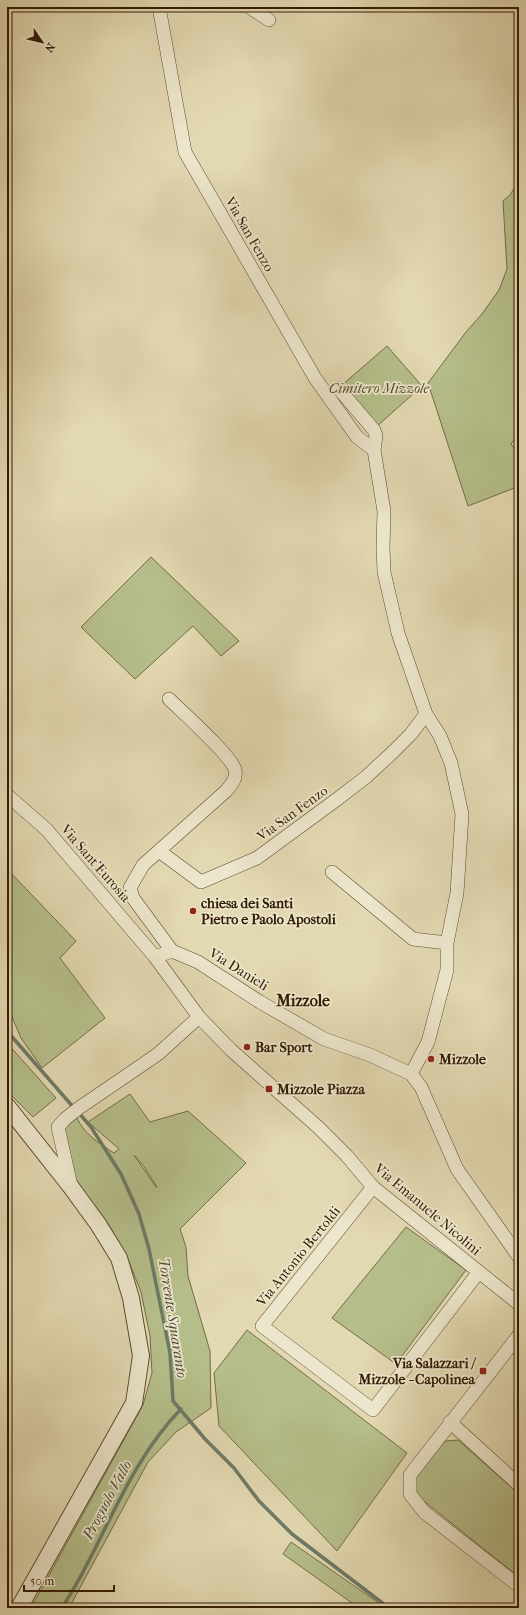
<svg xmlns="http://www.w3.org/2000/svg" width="526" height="1615" font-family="'IM FELL French Canon',serif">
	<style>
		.green { fill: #b5be8a; stroke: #746c46; fill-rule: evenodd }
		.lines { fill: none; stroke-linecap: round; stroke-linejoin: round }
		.stream { stroke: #6d7a67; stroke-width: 3.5 }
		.minor-casing { stroke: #5e4a2e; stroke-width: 14 }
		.tertiary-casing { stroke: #5e4a2e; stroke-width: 18 }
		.minor { stroke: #ece6cc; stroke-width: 13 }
		.tertiary { stroke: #ece6cc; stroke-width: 16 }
		.poi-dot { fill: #8f2418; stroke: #ece6cc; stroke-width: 1.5 }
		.labels { text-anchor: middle; stroke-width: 3.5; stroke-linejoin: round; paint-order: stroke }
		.street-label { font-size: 14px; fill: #321b02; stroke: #ece6cc }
		.park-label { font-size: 14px; font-style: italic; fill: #594c2b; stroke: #ece6cc }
		.poi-label { font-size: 14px; font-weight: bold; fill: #321b02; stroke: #ece6cc; text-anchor: start }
		.water-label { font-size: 15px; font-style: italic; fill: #504b34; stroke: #ece6cc }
		.quarter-label { font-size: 16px; font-weight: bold; fill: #321b02; stroke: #ece6cc }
	</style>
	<rect width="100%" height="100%" fill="#e2d8b1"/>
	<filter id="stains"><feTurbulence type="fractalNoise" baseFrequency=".005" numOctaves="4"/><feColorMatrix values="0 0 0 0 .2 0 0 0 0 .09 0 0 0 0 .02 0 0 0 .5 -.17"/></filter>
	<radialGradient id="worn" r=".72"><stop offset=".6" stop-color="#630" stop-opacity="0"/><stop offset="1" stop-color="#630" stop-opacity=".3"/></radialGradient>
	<!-- green -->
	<path class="green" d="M 519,180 L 519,433 L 511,444 L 519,455 L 519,485 L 517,487 L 468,506 L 428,383 L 466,332 L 482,314 L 499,290 L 507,269 L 503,201 L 510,195 Z
		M 387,346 L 422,386 L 376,427 L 342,385 Z
		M 151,557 L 239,641 L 221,656 L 193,626 L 135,679 L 81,627 Z
		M 7,869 L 76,941 L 60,958 L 105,1018 L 42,1068 L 21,1038 L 12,1017 L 7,1011 Z
		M 7,1043 L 56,1098 L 33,1117 L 7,1091 Z
		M 130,1094 L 150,1122 L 188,1111 L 246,1163 L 180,1229 L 186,1247 L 188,1276 L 210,1351 L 211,1408 L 176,1432 L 148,1462 L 69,1608 L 31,1608 L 143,1405 L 152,1373 L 150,1336 L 141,1292 L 127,1257 L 109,1225 L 74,1182 L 63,1128 L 77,1118 C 84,1134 100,1144 114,1153 L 119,1149 L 88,1122 ZM 134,1155 L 143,1165 L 157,1187 L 156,1187 Z
		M 406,1227 L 466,1270 L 396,1364 L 332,1318 Z
		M 247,1330 L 407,1453 L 337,1551 L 219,1426 L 214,1373 Z
		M 458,1440 L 519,1494 L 519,1577 L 420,1498 L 414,1489 L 415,1478 L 440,1446 L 446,1441 Z
		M 291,1542 L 386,1608 L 359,1608 L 283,1554 Z"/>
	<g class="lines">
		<!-- stream -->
		<path class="stream" d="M 7,1031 L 74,1108
			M 78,1112 L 91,1127 L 121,1174 L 139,1214 L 149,1249 L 170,1353 L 173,1401 L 205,1439 L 234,1468 L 259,1501 L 292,1534 L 389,1608
			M 62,1608 C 70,1595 78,1582 85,1568 C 114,1513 137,1454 181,1409"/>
		<defs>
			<path id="minor" d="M 159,7 L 185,152 L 315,378 L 357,437 L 374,450
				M 249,7 L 269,20
				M 338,388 L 374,430 L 376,436 L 374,450 L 384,511 L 383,547 L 384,572 L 398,633 L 426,714 L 440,736 L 451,763 L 462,814 L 457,893 L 447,943 L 447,970 L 428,1042 L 411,1074
				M 169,699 C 181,711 232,756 235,770 C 237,779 231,785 226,791 L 143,865 L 130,888 L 133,898 L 172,951
				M 7,795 L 46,829 L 155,957 L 199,1017 L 231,1050 L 318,1127 L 347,1156 L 373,1187 L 519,1304
				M 159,851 L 201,882 L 257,858 L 336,800 L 366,777 L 393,752 L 411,734 L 426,714
				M 332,872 L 413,939 L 447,943
				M 155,957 L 172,951 L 198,962 L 260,1002 L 324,1039 L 370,1055 L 411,1074 L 421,1087 L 457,1169 L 519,1257
				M 71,1186 L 58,1127 L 65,1119 L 79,1108 L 158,1054 L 199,1017
				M 373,1187 L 262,1326 L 373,1410 L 478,1273
				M 519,1335 L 410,1475 L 410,1494 L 424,1512 L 519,1586
				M 450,1422 L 519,1485"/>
			<path id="tertiary" d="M 7,1106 L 71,1187 L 98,1224 L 119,1258 L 131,1298 L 141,1356 L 134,1403 L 19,1608"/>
		</defs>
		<!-- minor casing -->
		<use href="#minor" class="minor-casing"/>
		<!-- tertiary casing -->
		<use href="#tertiary" class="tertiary-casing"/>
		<!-- minor -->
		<use href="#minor" class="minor"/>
		<!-- tertiary -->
		<use href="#tertiary" class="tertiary"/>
	</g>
	<!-- markers -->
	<g class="poi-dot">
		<circle cx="193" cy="911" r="4"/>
		<circle cx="247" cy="1047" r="4"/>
		<circle cx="431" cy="1059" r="4"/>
		<rect x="265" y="1085" width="8" height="8" rx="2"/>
		<rect x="479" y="1367" width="8" height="8" rx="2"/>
	</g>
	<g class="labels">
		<!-- street labels -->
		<g class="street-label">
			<text transform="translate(250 234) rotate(60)" y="5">Via San Fenzo</text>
			<text transform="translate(292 813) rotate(-36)" y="5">Via San Fenzo</text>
			<text transform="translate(96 863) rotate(49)" y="5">Via Sant'Eurosia</text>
			<text transform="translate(239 969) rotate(32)" y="5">Via Danieli</text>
			<text transform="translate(428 1209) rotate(40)" y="5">Via Emanuele Nicolini</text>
			<text transform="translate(298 1256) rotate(-51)" y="5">Via Antonio Bertoldi</text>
		</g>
		<!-- park labels -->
		<g class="park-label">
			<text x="379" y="393">Cimitero Mizzole</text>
		</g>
		<!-- poi labels -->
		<g class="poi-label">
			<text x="201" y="908">chiesa dei Santi<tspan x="201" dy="16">Pietro e Paolo Apostoli</tspan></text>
			<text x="255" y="1052">Bar Sport</text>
			<text x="439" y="1064">Mizzole</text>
			<text x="277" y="1094">Mizzole Piazza</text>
			<text x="475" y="1368" text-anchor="end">Via Salazzari /<tspan x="475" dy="16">Mizzole - Capolinea</tspan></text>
		</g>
		<!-- water labels -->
		<g class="water-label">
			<text transform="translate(173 1318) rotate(81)" y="5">Torrente Squaranto</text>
			<text transform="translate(107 1500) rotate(-62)" y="5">Prognolo Vallo</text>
		</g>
		<!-- quarter labels -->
		<g class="quarter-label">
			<text x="303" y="1006">Mizzole</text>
		</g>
	</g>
	<!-- margin -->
	<rect width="526" height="1615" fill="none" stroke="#e2d8b1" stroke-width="24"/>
	<rect x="8" y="8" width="510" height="1599" fill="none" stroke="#321b02" stroke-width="2"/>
	<rect x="12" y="12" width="502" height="1591" fill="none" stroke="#321b02"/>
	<!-- north arrow -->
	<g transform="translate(42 42) rotate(125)" stroke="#ece6cc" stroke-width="3" paint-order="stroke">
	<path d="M0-3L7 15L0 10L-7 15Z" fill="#321b02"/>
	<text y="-6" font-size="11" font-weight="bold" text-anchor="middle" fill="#321b02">N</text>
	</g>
	<!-- scale -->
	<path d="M24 1585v6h90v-6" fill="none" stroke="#321b02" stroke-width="2"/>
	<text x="30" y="1585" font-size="12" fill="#321b02" stroke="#ece6cc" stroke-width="3" paint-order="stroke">50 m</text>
	<rect width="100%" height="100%" filter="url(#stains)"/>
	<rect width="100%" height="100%" fill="url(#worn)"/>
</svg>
